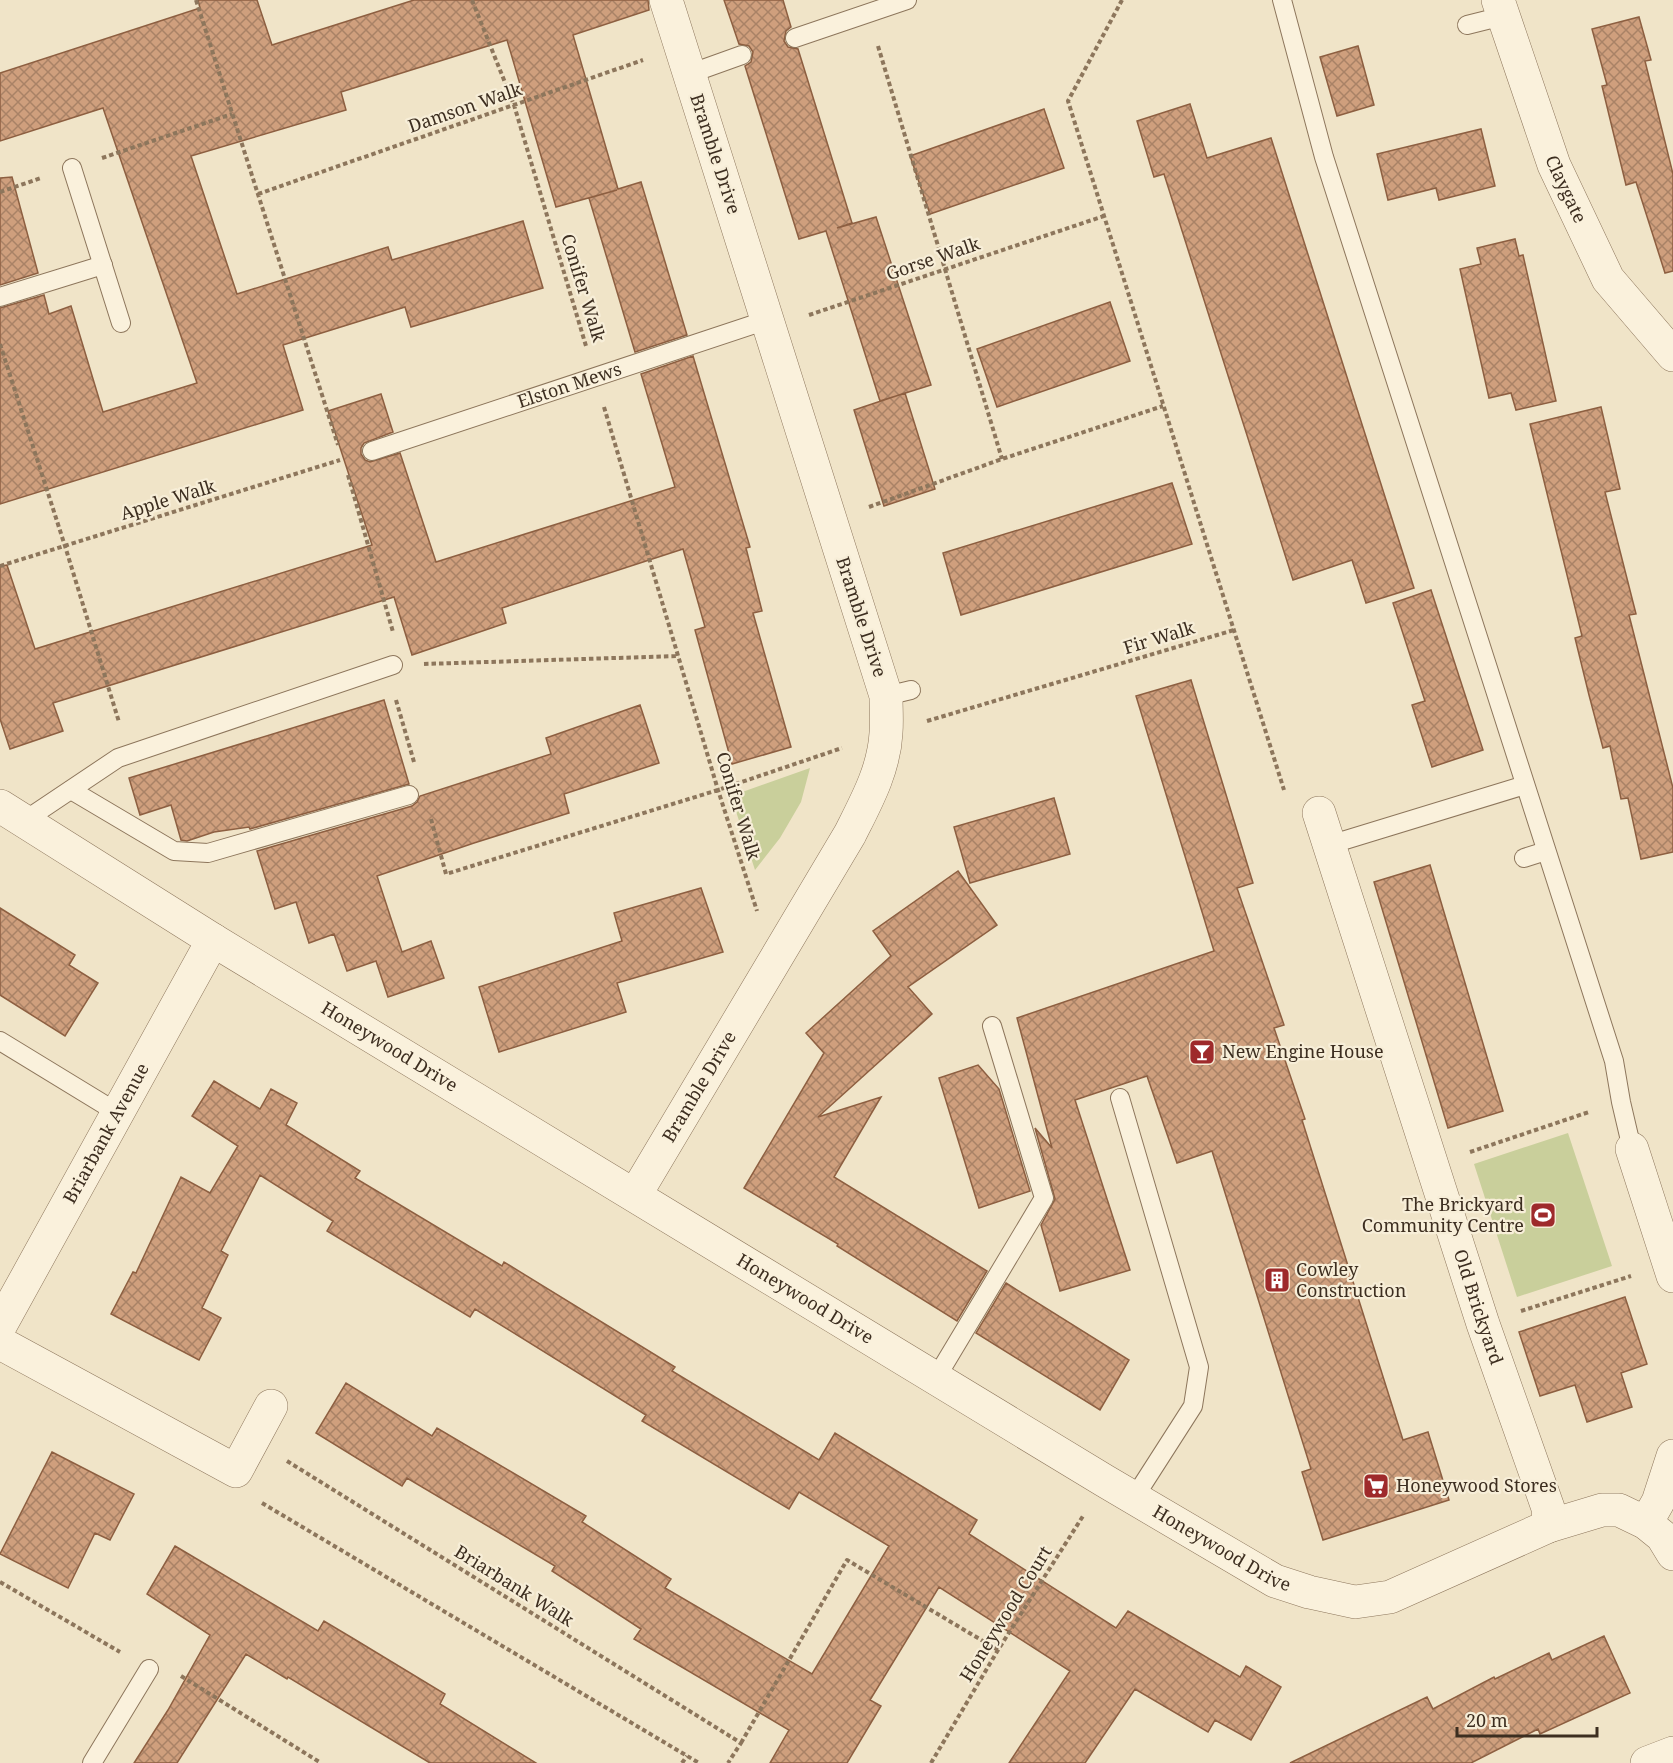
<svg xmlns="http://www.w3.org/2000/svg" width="1673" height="1763" font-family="'Noto Serif',serif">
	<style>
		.green { fill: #c9cf9b }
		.building { fill: url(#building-cross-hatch); stroke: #8d5f41; stroke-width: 1.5 }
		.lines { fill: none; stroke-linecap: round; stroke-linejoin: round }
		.lane-casing { stroke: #8d765c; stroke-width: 20 }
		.street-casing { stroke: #8d765c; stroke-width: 34 }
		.path { stroke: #8d765c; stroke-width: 4; stroke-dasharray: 4.5 3; stroke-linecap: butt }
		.lane { stroke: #faf1dc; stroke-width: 18 }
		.street { stroke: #faf1dc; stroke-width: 33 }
		.labels { text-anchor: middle; stroke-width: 4.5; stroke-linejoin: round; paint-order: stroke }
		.street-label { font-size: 18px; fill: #3d2e20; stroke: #f7eed8 }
		.poi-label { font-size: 18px; fill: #3d2e20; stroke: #f7eed8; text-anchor: start }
	</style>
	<defs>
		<pattern id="building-cross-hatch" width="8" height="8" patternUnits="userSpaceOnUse" patternTransform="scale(1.5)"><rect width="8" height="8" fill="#cf9f7d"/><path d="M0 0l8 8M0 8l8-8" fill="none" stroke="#a98266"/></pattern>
	</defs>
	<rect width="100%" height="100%" fill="#f0e4c8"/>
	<!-- green -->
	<path class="green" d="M 810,768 L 801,802 L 780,838 L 755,870 L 731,796 Z
		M 1568,1133 L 1612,1266 L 1517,1297 L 1474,1164 Z"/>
	<!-- building -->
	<path class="building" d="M 198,0 L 257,0 L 272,45 L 414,0 L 648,0 L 649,10 L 573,35 L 618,189 L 641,182 L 687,335 L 635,352 L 589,198 L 617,190 L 556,207 L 507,40 L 341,92 L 346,110 L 191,156 L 237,294 L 388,247 L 392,260 L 523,221 L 543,288 L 411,327 L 405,307 L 283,345 L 303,410 L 0,504 L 0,308 L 44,295 L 49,314 L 71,306 L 103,412 L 197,383 L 103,108 L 0,141 L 0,73 L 200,8 Z
		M 724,0 L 783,0 L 791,27 L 786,31 L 784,41 L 788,47 L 798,49 L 852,223 L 837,228 L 876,217 L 931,385 L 880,401 L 826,231 L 799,239 L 745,66 L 751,62 L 753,52 L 749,46 L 739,44 Z
		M 1639,17 L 1651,60 L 1645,61 L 1673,174 L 1673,271 L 1665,273 L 1636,182 L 1626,185 L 1602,86 L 1607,85 L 1592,29 Z
		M 1358,46 L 1374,105 L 1337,116 L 1320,57 Z
		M 1190,104 L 1207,158 L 1271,138 L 1414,588 L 1366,603 L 1352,560 L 1293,580 L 1164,174 L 1154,177 L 1137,121 Z
		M 1044,109 L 1064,168 L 930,214 L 910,156 Z
		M 1481,129 L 1495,186 L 1439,200 L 1436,188 L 1388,200 L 1377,154 Z
		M 12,177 L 38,273 L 0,285 L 0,178 Z
		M 1515,239 L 1519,256 L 1523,255 L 1556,401 L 1516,410 L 1511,393 L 1489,398 L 1460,269 L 1481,264 L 1477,248 Z
		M 1110,302 L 1130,361 L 997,407 L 977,349 Z
		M 693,356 L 750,547 L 746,548 L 762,611 L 753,613 L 791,747 L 732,764 L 695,630 L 705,627 L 683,549 L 502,608 L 506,623 L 412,655 L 394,597 L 53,703 L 63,731 L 10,749 L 0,719 L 0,566 L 7,565 L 35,649 L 372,545 L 328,411 L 381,394 L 393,432 L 364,443 L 361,448 L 361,454 L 365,460 L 370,462 L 400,453 L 436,562 L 675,487 L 641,374 Z
		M 905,393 L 935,489 L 884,506 L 854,410 Z
		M 1601,407 L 1620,489 L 1605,492 L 1636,614 L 1629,615 L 1673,788 L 1673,852 L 1641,859 L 1628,798 L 1621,799 L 1610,746 L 1603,748 L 1589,695 L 1575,638 L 1582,636 L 1530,424 Z
		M 1172,483 L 1192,544 L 961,615 L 943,553 Z
		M 1431,590 L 1483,750 L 1432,767 L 1412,705 L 1425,701 L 1393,603 Z
		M 1191,680 L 1253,883 L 1237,888 L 1284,1025 L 1274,1028 L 1305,1119 L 1302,1120 L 1403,1440 L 1428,1432 L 1449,1500 L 1323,1540 L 1302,1472 L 1311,1469 L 1212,1151 L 1177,1163 L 1147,1076 L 1075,1100 L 1130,1270 L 1060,1291 L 1041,1225 L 1055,1199 L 1035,1128 L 1052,1148 L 1017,1018 L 1214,951 L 1136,696 Z
		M 384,700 L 409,784 L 250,829 L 249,827 L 214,832 L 187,841 L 181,840 L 171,805 L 140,815 L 129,778 Z
		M 640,705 L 659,763 L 564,794 L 569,813 L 474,843 L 377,876 L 402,952 L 431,941 L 444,978 L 388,997 L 376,961 L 347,971 L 334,934 L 309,943 L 296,902 L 275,909 L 257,851 L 412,806 L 417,802 L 420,796 L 551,754 L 546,738 Z
		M 1054,798 L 1070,854 L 970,883 L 954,827 Z
		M 1430,865 L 1503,1111 L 1448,1128 L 1374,882 Z
		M 958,871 L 997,925 L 908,987 L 932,1014 L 818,1117 L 881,1097 L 834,1177 L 987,1271 L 957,1321 L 837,1246 L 838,1244 L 744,1188 L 824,1053 L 806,1033 L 891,956 L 873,931 Z
		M 701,888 L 723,952 L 617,983 L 626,1012 L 499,1052 L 479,987 L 622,941 L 614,913 Z
		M 0,908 L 75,955 L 69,965 L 98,983 L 65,1036 L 0,995 Z
		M 978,1065 L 999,1089 L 1030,1191 L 979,1208 L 939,1078 Z
		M 214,1081 L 260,1109 L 271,1089 L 297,1103 L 286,1125 L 360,1171 L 355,1178 L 502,1266 L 504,1262 L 675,1367 L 672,1371 L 819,1460 L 835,1433 L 977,1520 L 969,1534 L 1116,1628 L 1128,1611 L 1240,1677 L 1246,1666 L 1281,1687 L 1251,1740 L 1215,1720 L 1208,1732 L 1135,1689 L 1085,1763 L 1009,1763 L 1070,1671 L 939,1587 L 870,1700 L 881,1706 L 847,1763 L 770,1763 L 789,1730 L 634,1639 L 641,1629 L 552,1571 L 555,1566 L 407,1478 L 402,1486 L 316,1433 L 346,1383 L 432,1436 L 437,1428 L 586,1516 L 582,1522 L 671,1579 L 665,1588 L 812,1674 L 889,1546 L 799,1492 L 789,1509 L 642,1421 L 646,1415 L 475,1309 L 470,1317 L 327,1231 L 333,1221 L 260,1175 L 221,1251 L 228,1255 L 202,1308 L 221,1318 L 199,1360 L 111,1314 L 133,1272 L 136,1273 L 181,1177 L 210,1193 L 238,1146 L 192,1116 Z
		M 1006,1283 L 1129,1360 L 1100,1410 L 976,1333 Z
		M 1625,1297 L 1647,1364 L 1621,1373 L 1632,1407 L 1587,1422 L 1575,1385 L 1540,1396 L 1519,1332 Z
		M 52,1452 L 134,1494 L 110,1540 L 95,1533 L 68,1588 L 0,1554 Z
		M 175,1546 L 318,1631 L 324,1621 L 354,1639 L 445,1694 L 440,1704 L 536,1763 L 430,1763 L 288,1677 L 287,1679 L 246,1654 L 177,1763 L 134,1763 L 168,1710 L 210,1635 L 147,1594 Z
		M 1604,1636 L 1630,1693 L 1540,1734 L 1538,1729 L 1471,1763 L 1290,1763 L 1427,1697 L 1433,1709 L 1494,1677 L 1495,1679 L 1549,1653 L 1552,1660 Z"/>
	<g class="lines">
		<defs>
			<g id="lane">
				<path d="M 1282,0 L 1324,157 L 1614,1061 L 1621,1102 L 1632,1149"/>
				<path d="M 1467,25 L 1503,16"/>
				<path d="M 795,38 L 907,0"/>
				<path d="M 689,74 L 742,55"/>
				<path d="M 72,168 L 121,323"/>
				<path d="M 0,297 L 103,265"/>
				<path id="s1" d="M 372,451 L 767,320"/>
				<path d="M 886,696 L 911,690"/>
				<path d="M 71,790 L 174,851 L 208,853 L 409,795"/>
				<path d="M 24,821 L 118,758 L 393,665"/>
				<path d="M 1329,845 L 1525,785"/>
				<path d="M 1524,858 L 1546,851"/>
				<path d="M 0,1041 L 118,1113"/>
				<path d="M 1120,1098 L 1199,1367 L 1193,1406 L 1134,1498"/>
				<path d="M 936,1378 L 1044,1198 L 992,1026"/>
				<path d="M 92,1763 L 149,1669"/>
			</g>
			<g id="street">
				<path id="s2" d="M 1498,0 L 1554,165 L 1608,279 L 1673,355"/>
				<path id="s3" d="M 0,806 L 213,940 L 1105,1481 L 1275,1581 L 1309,1592 L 1355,1602 L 1390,1597 L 1549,1526 L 1602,1510 L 1619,1510 L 1646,1523 L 1662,1536 L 1673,1554"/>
				<path id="s4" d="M 1319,813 L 1483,1324 L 1548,1508 L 1549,1526"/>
				<path d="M 1632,1149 L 1673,1276"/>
				<path id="s5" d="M 635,1195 L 850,834 C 866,802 884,770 886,733 C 887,721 886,708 886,696 L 666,0"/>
				<path id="s6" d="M 0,1326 L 213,940"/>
				<path d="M 0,1343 L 236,1471 L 271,1406"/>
				<path d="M 1646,1523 L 1658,1502 L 1673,1456"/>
				<path d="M 1647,1763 L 1673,1753"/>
			</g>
		</defs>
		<!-- lane casing -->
		<use href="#lane" class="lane-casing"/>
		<!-- street casing -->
		<use href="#street" class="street-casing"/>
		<!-- path -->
		<path class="path" d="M 196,0 L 338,445
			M 472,0 L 514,105 L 586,346
			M 1122,0 L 1068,101 L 1284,790
			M 878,46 L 1002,459
			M 102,158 L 232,114
			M 0,192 L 41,178
			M 258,194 L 643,60
			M 809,315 L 1104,216
			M 0,344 L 65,546 L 119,722
			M 604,407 L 718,790 L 757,911
			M 348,475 L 393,632
			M 869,507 L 1002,459 L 1163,406
			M 0,566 L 340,460
			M 424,664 L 679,656
			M 396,700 L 414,762
			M 927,721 L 1234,630
			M 431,819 L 446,874 L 718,790 L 842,748
			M 1470,1152 L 1589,1112
			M 1521,1311 L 1631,1276
			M 287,1461 L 741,1743 L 728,1763
			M 262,1503 L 699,1763
			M 0,1582 L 120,1652
			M 181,1676 L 321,1763
			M 741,1743 L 847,1560 L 998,1650
			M 682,1763 L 687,1756
			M 931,1763 L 998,1650 L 1083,1516"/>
		<!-- lane -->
		<use href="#lane" class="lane"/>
		<!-- street -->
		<use href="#street" class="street"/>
	</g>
	<!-- icons -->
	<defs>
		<symbol id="bar-square" viewBox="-11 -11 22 22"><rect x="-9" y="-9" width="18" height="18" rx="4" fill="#9e2a2b" stroke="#f7eed8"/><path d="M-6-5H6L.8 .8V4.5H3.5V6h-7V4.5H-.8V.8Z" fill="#fff"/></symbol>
		<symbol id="stadium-square" viewBox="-11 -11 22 22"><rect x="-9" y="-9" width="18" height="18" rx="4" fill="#9e2a2b" stroke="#f7eed8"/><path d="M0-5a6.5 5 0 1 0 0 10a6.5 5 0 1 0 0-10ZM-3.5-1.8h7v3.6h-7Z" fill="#fff"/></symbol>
		<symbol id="building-square" viewBox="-11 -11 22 22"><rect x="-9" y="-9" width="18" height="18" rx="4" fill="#9e2a2b" stroke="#f7eed8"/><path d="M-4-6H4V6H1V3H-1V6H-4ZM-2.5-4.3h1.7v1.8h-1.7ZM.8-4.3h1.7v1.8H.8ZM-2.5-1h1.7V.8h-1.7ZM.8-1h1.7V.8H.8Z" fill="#fff"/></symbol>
		<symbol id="supermarket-square" viewBox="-11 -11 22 22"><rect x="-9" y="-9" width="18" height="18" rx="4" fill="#9e2a2b" stroke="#f7eed8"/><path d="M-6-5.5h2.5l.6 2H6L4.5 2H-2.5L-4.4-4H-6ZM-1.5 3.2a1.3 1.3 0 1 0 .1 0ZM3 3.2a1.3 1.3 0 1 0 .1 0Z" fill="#fff"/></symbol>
	</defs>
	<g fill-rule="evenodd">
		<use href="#bar-square" x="1187" y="1037" width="30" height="30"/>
		<use href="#stadium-square" x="1528" y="1200" width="30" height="30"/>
		<use href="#building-square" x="1262" y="1265" width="30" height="30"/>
		<use href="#supermarket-square" x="1361" y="1471" width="30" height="30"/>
	</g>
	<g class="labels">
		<!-- street labels -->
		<g class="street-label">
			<text transform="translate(465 108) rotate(-19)" y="6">Damson Walk</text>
			<text transform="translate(715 154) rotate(72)" y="6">Bramble Drive</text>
			<text dy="6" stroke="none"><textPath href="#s2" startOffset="201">Claygate</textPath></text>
			<text transform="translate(933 259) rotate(-19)" y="6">Gorse Walk</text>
			<text transform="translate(583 288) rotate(73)" y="6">Conifer Walk</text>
			<text dy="6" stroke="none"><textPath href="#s1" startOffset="208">Elston Mews</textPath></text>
			<text transform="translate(168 500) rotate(-17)" y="6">Apple Walk</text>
			<text transform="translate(861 617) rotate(72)" y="6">Bramble Drive</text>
			<text transform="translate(1159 638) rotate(-17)" y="6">Fir Walk</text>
			<text transform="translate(738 806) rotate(73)" y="6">Conifer Walk</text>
			<text dy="6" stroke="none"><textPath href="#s3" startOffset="458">Honeywood Drive</textPath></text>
			<text dy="6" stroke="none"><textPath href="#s5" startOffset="126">Bramble Drive</textPath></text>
			<text dy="6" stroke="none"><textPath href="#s6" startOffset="220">Briarbank Avenue</textPath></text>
			<text dy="6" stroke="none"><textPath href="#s3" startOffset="944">Honeywood Drive</textPath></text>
			<text dy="6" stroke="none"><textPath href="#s4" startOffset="519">Old Brickyard</textPath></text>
			<text dy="6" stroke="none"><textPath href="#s3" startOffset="1430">Honeywood Drive</textPath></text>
			<text transform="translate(514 1586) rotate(32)" y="6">Briarbank Walk</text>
			<text transform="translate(1006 1614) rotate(-58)" y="6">Honeywood Court</text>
		</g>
		<!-- poi labels -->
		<g class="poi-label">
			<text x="1222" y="1058">New Engine House</text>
			<text x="1524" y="1211" text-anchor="end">The Brickyard<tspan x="1524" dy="21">Community Centre</tspan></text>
			<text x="1296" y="1276">Cowley<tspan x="1296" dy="21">Construction</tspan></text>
			<text x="1396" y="1492">Honeywood Stores</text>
		</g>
	</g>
	<!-- scale -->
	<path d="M1457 1727v9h140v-9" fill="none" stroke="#3d2e20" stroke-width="3"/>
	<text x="1466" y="1727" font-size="18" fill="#3d2e20" stroke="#f7eed8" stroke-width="4.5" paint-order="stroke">20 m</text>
</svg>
